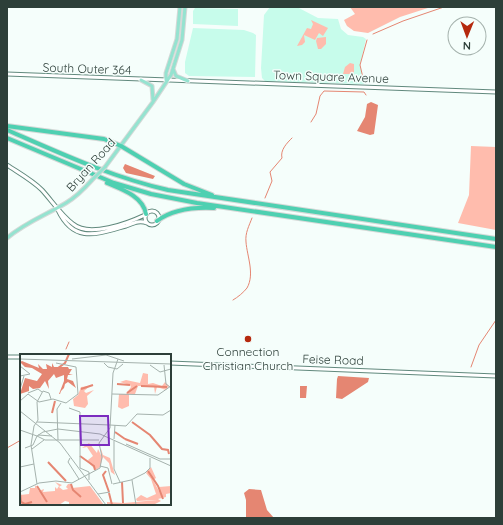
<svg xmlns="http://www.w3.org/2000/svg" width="503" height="525" font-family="Quicksand,sans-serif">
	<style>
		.built { fill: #c7fceb }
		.green { fill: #ffbcad }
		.water { fill: #e58672 }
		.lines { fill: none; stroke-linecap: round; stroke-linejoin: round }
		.stream { stroke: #e58672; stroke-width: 1 }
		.secondary-casing { stroke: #61897d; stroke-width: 5 }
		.primary-casing { stroke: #d5d9d7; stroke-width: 5 }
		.highway-casing { stroke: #d5d9d7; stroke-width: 6 }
		.secondary { stroke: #fff; stroke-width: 3 }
		.primary { stroke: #95e3d0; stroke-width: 3 }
		.highway { stroke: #4ed0b1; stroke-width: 4 }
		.primary-bridge-casing { stroke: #d5d9d7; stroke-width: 5; stroke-linecap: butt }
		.primary-bridge { stroke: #95e3d0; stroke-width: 3 }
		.poi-dot { fill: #b5290e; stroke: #f5fefb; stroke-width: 1.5 }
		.labels { text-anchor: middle; stroke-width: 3; stroke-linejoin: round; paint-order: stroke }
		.street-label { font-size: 12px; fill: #2d3f39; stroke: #f5fefb }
		.poi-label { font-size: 12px; fill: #2d3f39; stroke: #f5fefb }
		.inset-river { fill: none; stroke: #e58672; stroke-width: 2 }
		.inset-road { fill: none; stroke: #a5b2ad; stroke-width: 1 }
		.view { fill: #7b2cbf; fill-opacity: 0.15; stroke: #7b2cbf; stroke-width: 2 }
		.inset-edge { fill: none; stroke: #2d3f39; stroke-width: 2 }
	</style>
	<rect width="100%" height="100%" fill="#f5fefb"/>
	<!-- built -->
	<path class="built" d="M 270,7 L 297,7 L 318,18 L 338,19 L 341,29 L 348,35 L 363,37 L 366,39 L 360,65 L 364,84 L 265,81 L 262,78 L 261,68 L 264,15 Z
		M 195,8 L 238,9 L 238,26 L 193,24 L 193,11 Z
		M 193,28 L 244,30 L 253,33 L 256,35 L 255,77 L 189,76 L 185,73 L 185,62 Z"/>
	<!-- green -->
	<path class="green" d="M 350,7 L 431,7 L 400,17 L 368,33 L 354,31 L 347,26 L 344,20 L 355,14 Z
		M 311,20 L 328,28 L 323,36 L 319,33 L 315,40 L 304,35 L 305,42 L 302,45 L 297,46 L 307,28 L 311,29 L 313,24 Z
		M 326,37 L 326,44 L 321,49 L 318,49 L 316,41 L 317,38 Z
		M 350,63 L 354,64 L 354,72 L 352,74 L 343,74 L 345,67 Z
		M 471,146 L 496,147 L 496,230 L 458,223 L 469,195 Z"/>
	<!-- water -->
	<path class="water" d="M 371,102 L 378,105 L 374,134 L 370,135 L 357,131 L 365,117 L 367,104 Z
		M 125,164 L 155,176 L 153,179 L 126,173 L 123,168 Z
		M 338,376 L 369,378 L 368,382 L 342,399 L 336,398 L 337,379 Z
		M 300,386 L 307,386 L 306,398 L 300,398 Z
		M 249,489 L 261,490 L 267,510 L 274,518 L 246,518 L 246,500 L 244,493 Z"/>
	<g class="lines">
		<!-- stream -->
		<path class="stream" d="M 373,34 L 403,21 L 444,7
			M 364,82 L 360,65 L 367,40
			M 311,122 L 316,114 L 320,96 L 324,91 L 364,92 L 366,95
			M 265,198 L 272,181 L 270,172 L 282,158 C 280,150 287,143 292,138
			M 233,300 C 238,297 243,293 247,288 C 255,274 247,256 246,242 C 245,233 249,226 252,218
			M 66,349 L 69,342
			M 471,367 L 479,345 L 496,320
			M 7,448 L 21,440"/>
		<defs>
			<path id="secondary" d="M 7,74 L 496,92
				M 7,165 C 19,173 32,180 42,190 C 52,201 61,215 73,224 C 89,238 128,223 145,215
				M 58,210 C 74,244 97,234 126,226 C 134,223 139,220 147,223
				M145 218a7 7 0 1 1 14 0a7 7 0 1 1-14 0Z
				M 7,357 L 21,357
				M 170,363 L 496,376"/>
			<path id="primary" d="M 173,69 L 176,76 L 188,81
				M 141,80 L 152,86 L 153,100
				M 166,80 L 166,73 L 177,39 L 180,7
				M 105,167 L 153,102 L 171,75 L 182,40 L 185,7
				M 7,238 C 26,222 46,215 66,203 C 76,197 84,189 92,180"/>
			<path id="highway" d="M 7,126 L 104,139 L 121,146 L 184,184 L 212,195
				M 7,130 C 60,153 111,177 168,190 L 496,239
				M 7,138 L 114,183 L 151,194 L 197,203 L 496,247
				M 107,183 C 121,189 143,196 146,214
				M 157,221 C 173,209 194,207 214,208"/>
		</defs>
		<!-- secondary casing -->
		<use href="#secondary" class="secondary-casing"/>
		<!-- primary casing -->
		<use href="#primary" class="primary-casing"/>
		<!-- highway casing -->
		<use href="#highway" class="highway-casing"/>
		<!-- secondary -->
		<use href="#secondary" class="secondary"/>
		<!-- primary -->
		<use href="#primary" class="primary"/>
		<!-- highway -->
		<use href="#highway" class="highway"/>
		<defs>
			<path id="primary-bridge" d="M 92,180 L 105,167"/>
		</defs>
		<!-- primary-bridge casing -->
		<use href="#primary-bridge" class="primary-bridge-casing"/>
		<!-- primary-bridge -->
		<use href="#primary-bridge" class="primary-bridge"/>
	</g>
	<!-- markers -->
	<circle class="poi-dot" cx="248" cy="339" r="4"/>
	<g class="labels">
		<!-- street labels -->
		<g class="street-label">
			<text transform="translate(87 69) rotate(2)" y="4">South Outer 364</text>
			<text transform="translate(331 77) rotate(2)" y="4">Town Square Avenue</text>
			<text transform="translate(91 165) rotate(-48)" y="4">Bryan Road</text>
			<text transform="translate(333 360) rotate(2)" y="4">Feise Road</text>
		</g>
		<!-- poi labels -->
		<g class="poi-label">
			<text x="248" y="356">Connection<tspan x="248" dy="14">Christian Church</tspan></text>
		</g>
	</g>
	<!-- overview -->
	<g transform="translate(20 354)">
		<rect width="151" height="151" fill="#f5fefb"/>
		<path d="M 123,19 L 128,20 L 128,30 L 133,29 L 142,32 L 145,28 L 149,32 L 146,36 L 137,33 L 135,40 L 134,32 L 118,32 L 115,40 L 109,40 L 109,52 L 102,55 L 98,53 L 99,40 L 106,40 L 111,33 L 110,31 L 100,28 L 106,26 L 120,29 ZM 70,32 L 64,37 L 66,39 L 74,36 L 67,42 L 68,50 L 65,54 L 54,52 L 53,45 L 58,41 L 61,33 ZM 69,89 L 77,99 L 78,95 L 81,101 L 81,95 L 83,101 L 90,104 L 95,121 L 91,118 L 89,109 L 83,103 L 80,113 L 76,116 L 69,109 L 68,106 L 73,102 L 67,93 L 62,94 ZM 131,113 L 136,124 L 133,126 L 140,139 L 139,133 L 151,132 L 151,139 L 146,140 L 146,143 L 138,145 L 141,147 L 133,151 L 87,151 L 87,148 L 104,149 L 137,146 L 117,147 L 116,145 L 121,141 L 127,144 L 136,140 L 131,125 L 126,119 ZM 35,128 L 42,131 L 39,133 L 43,136 L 48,135 L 46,133 L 48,130 L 52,130 L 52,134 L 70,132 L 84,151 L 49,151 L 49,148 L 45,147 L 39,151 L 0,151 L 0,141 L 9,140 L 10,134 L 15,134 L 15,131 L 19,137 L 24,135 L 23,138 L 35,137 L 35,133 L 37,135 L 39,132 Z" fill="#ffbcad"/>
		<path d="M 2,7 L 19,14 L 18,10 L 23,15 L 27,15 L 26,10 L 32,13 L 32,9 L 34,13 L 48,13 L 49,15 L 52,15 L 49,20 L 53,21 L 48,21 L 47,25 L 53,27 L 56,34 L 48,28 L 45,30 L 44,34 L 41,37 L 40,40 L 39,40 L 44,27 L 44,21 L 36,24 L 34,20 L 28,27 L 29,35 L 25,27 L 20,34 L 13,35 L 9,32 L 9,37 L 0,40 L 5,24 L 17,27 L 22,20 L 12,14 L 5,13 L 0,8 Z" fill="#e58672"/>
		<path class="inset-river" d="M 38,14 L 45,9 L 49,0M 97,30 L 110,31M 121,32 L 147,33M 61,35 L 73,31M 107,39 L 117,32M 32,59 L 35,47M 112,68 L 130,81 L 142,95 L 148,96 L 149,100M 95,78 L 105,85M 105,85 L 118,90M 60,102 L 74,112 L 75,116M 28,108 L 46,127M 86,117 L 83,121 L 89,138M 128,117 L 138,132 L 143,145M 102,128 L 103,149M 51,130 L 53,136 L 61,143M 17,132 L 27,148M 0,139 L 1,148 L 5,150 L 12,148M 89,139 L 92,151"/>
		<path class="inset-road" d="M 0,5 L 151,10M 52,5 L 86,1 L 104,7M 84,9 L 88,13 L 97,15 L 103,10M 130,11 L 140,18 L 151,15M 144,11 L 146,30 L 150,33M 0,12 L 10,20 L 0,22M 0,35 L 4,22M 8,39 L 18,35 L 22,38M 92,40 L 138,41 L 151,32M 0,47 L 8,40 L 19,48 L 33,45 L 46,49 L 58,40 L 56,13 L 36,9M 49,54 L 60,58 L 60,114M 0,57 L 40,89 L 86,151M 17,68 L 90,71M 90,71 L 106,72 L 117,60 L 143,61 L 151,56M 0,76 L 17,82M 18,81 L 32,82M 17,82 L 23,78 L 38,75 L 80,80 L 151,112M 94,85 L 95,71M 38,86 L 37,55 L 41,49M 94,87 L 94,115 L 100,128M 106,90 L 140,105 L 151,105M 5,94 L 13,91 L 17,82 L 25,86 L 79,86M 12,95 L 24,86M 50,104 L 48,108 L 59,125M 80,112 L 88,114 L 92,130M 0,113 L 14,110M 60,114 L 69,118 L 69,126M 112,126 L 116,151M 17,130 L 11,91 L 14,72 L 18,66 L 17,48 L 23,37 L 29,39 L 31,45M 93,130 L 111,126 L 125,119 L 130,114 L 130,104M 0,138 L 19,129 L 36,127 L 52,129 L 80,114 L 82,103 L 79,89 L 90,74 L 93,19 L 98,5M 78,140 L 90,138"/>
		<path class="view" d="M 60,62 L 88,62 L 89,91 L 61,91 Z"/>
		<rect width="151" height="151" class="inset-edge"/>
	</g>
	<!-- border -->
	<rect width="503" height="525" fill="none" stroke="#2d3f39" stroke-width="16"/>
	<!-- north arrow -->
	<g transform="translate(467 36) rotate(181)"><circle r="19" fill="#f5fefb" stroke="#a5b2ad"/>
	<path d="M0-3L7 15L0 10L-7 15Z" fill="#b5290e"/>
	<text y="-6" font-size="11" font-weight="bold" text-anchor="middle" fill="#2d3f39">N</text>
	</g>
</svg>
